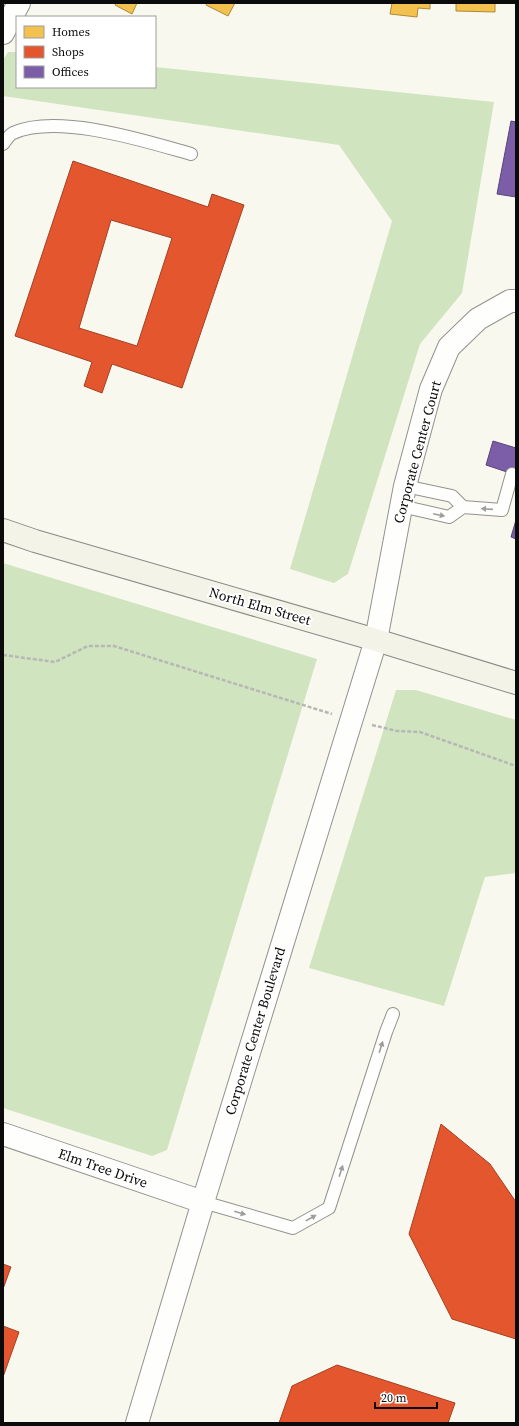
<svg xmlns="http://www.w3.org/2000/svg" width="519" height="1426" font-family="'Source Serif 4',serif">
	<style>
		.forest { fill: #d0e4bf }
		.homes { fill: #f2c14e; stroke: #ad8a3a }
		.shops { fill: #e4572e; stroke: #a34024; fill-rule: evenodd }
		.offices { fill: #7b5ea7; stroke: #594578 }
		.lines { fill: none; stroke-linecap: round; stroke-linejoin: round }
		.service-casing { stroke: #92928e; stroke-width: 14 }
		.minor-casing { stroke: #92928e; stroke-width: 24 }
		.secondary-casing { stroke: #898884; stroke-width: 24 }
		.path { stroke: #b7b7b5; stroke-width: 2.5; stroke-dasharray: 4 2; stroke-linecap: butt }
		.service { stroke: #fefefd; stroke-width: 12 }
		.minor { stroke: #fefefd; stroke-width: 22 }
		.secondary { stroke: #f3f3e8; stroke-width: 22 }
		.oneway { fill: #9d9d9c }
		.labels { text-anchor: middle; stroke-width: 4; stroke-linejoin: round; paint-order: stroke }
		.street-label { font-size: 14px; fill: #0b0b0b; stroke: #fff }
	</style>
	<rect width="100%" height="100%" fill="#f9f8ef"/>
	<!-- forest -->
	<path class="forest" d="M 8,52 L 17,52 L 17,87 L 155,87 L 155,67 L 494,102 L 462,293 L 420,344 L 348,574 L 334,583 L 290,569 L 392,221 L 339,145 L 3,96 L 3,60 Z
		M 3,563 L 317,659 L 167,1150 L 152,1156 L 3,1108 Z
		M 396,690 L 416,690 L 516,720 L 516,873 L 485,877 L 444,1006 L 309,968 Z"/>
	<!-- homes -->
	<path class="homes" d="M 116,3 L 137,3 L 132,14 L 115,5 Z
		M 207,3 L 235,3 L 228,16 L 206,5 Z
		M 392,3 L 430,3 L 430,9 L 418,8 L 417,17 L 390,14 Z
		M 456,3 L 495,3 L 495,12 L 456,11 Z"/>
	<!-- shops -->
	<path class="shops" d="M 73,161 L 208,207 L 212,194 L 244,205 L 182,388 L 112,364 L 102,393 L 84,386 L 92,362 L 15,336 ZM 111,220 L 172,238 L 137,346 L 79,328 Z
		M 441,1124 L 490,1164 L 516,1202 L 516,1339 L 452,1319 L 409,1234 Z
		M 3,1264 L 11,1267 L 3,1289 Z
		M 3,1326 L 19,1332 L 3,1377 Z
		M 337,1365 L 455,1403 L 448,1423 L 279,1423 L 292,1386 Z"/>
	<!-- offices -->
	<path class="offices" d="M 511,121 L 516,122 L 516,197 L 497,194 Z
		M 493,441 L 516,448 L 516,475 L 486,465 Z
		M 516,520 L 516,539 L 511,537 Z"/>
	<g class="lines">
		<defs>
			<path id="service" d="M 3,144 C 6,140 9,135 13,133 C 58,113 145,141 191,154
				M 401,506 L 449,517 L 463,507 L 452,496 L 405,486
				M 463,507 L 502,510 L 512,474
				M 203,1202 L 293,1228 L 329,1208 L 386,1032 L 393,1014"/>
			<path id="minor" d="M 3,33 L 19,3
				M 3,1134 L 203,1202
				M 137,1423 L 203,1202 L 376,640 L 405,486 L 431,389 L 449,347 L 478,319 L 510,301 L 516,301"/>
			<path id="secondary" d="M 3,530 L 35,541 L 376,640 L 516,683"/>
		</defs>
		<!-- service casing -->
		<use href="#service" class="service-casing"/>
		<!-- minor casing -->
		<use href="#minor" class="minor-casing"/>
		<!-- secondary casing -->
		<use href="#secondary" class="secondary-casing"/>
		<!-- path -->
		<path class="path" d="M 3,655 L 55,662 L 88,646 L 114,646 L 332,714
			M 372,725 L 397,731 L 420,732 L 516,766"/>
		<!-- service -->
		<use href="#service" class="service"/>
		<!-- minor -->
		<use href="#minor" class="minor"/>
		<!-- secondary -->
		<use href="#secondary" class="secondary"/>
	</g>
	<!-- one-way arrows -->
	<defs><path id="oneway-solid" d="M-6-.8H1V-3.2L6.5 0L1 3.2V.8H-6Z"/></defs>
	<g class="oneway">
		<use href="#oneway-solid" transform="translate(487 509) rotate(-176)"/>
		<use href="#oneway-solid" transform="translate(439 515) rotate(12)"/>
		<use href="#oneway-solid" transform="translate(381 1047) rotate(-72)"/>
		<use href="#oneway-solid" transform="translate(341 1171) rotate(-72)"/>
		<use href="#oneway-solid" transform="translate(240 1213) rotate(16)"/>
		<use href="#oneway-solid" transform="translate(311 1218) rotate(-29)"/>
	</g>
	<g class="labels">
		<!-- street labels -->
		<g class="street-label">
			<text transform="translate(417 452) rotate(-75)" y="5">Corporate Center Court</text>
			<text transform="translate(260 606) rotate(16)" y="5">North Elm Street</text>
			<text transform="translate(255 1031) rotate(-73)" y="5">Corporate Center Boulevard</text>
			<text transform="translate(103 1168) rotate(19)" y="5">Elm Tree Drive</text>
		</g>
	</g>
	<!-- border -->
	<rect width="519" height="1426" fill="none" stroke="#0b0b0b" stroke-width="8"/>
	<!-- legend -->
	<rect x="16" y="16" width="140" height="72" fill="#ffffff" stroke="#9d9d9d"/>
	<rect x="24" y="26" width="20" height="12" fill="#f2c14e" stroke="#9d9d9d"/>
	<text x="52" y="36" font-size="12" fill="#0b0b0b">Homes</text>
	<rect x="24" y="46" width="20" height="12" fill="#e4572e" stroke="#9d9d9d"/>
	<text x="52" y="56" font-size="12" fill="#0b0b0b">Shops</text>
	<rect x="24" y="66" width="20" height="12" fill="#7b5ea7" stroke="#9d9d9d"/>
	<text x="52" y="76" font-size="12" fill="#0b0b0b">Offices</text>
	<!-- scale -->
	<path d="M375 1402v6h62v-6" fill="none" stroke="#0b0b0b" stroke-width="2"/>
	<text x="381" y="1402" font-size="12" fill="#0b0b0b" stroke="#ffffff" stroke-width="3" paint-order="stroke">20 m</text>
</svg>
